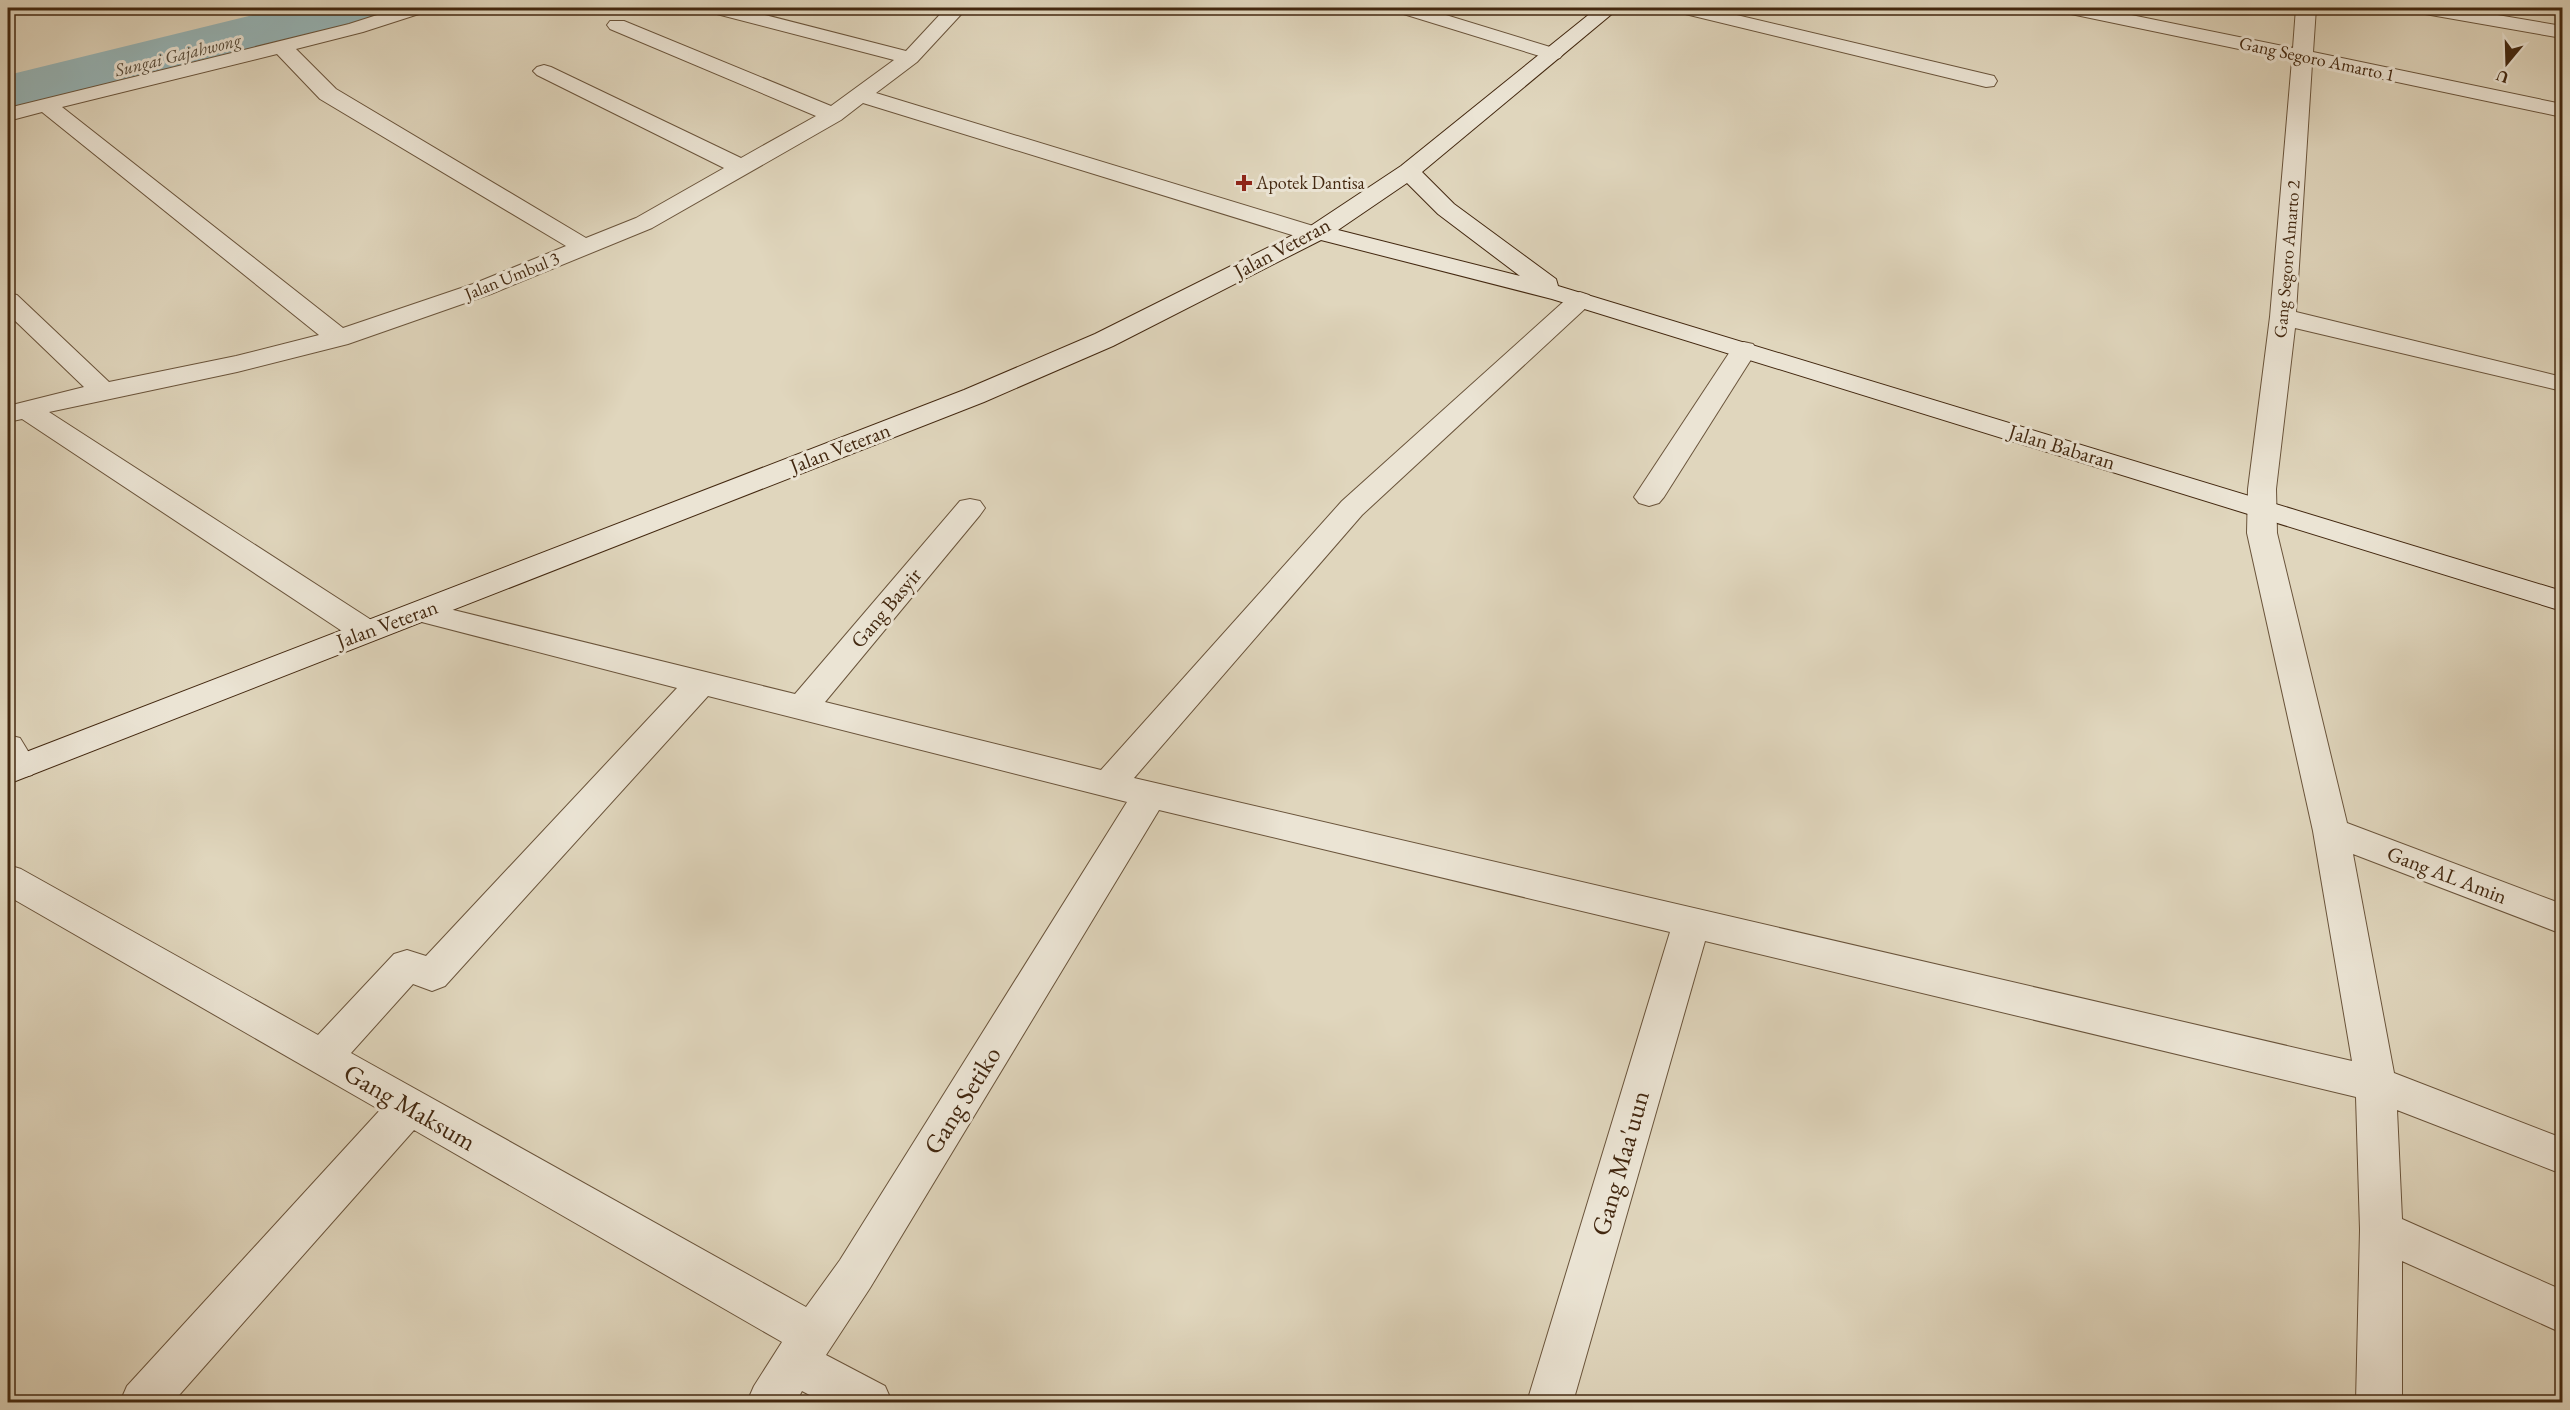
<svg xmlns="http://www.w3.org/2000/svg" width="2570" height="1410" font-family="'EB Garamond',serif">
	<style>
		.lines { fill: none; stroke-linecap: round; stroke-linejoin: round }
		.river { fill: #97b7ba; fill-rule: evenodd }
		.lane-casing { stroke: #6a543b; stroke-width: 2 }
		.street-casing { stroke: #6a543b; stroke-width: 2 }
		.secondary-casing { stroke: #432810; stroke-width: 2 }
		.lane { fill: #ebe4d4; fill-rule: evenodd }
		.street { fill: #ebe4d4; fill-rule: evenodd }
		.secondary { fill: #ebe4d4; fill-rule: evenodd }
		.poi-dot { fill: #8f2418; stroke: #ebe4d4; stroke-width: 2 }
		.labels { text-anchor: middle; stroke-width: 6; stroke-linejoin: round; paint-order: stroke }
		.far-water-label { font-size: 18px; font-style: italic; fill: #584c3a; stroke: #ebe4d4 }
		.far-street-label { font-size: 18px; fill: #432810; stroke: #ebe4d4 }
		.far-poi-label { font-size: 18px; fill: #432810; stroke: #ebe4d4; text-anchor: start }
		.street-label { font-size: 21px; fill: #432810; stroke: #ebe4d4 }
		.near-street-label { font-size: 26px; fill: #432810; stroke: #ebe4d4 }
	</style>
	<rect width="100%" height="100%" fill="#e0d6bd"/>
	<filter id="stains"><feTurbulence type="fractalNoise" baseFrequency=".00333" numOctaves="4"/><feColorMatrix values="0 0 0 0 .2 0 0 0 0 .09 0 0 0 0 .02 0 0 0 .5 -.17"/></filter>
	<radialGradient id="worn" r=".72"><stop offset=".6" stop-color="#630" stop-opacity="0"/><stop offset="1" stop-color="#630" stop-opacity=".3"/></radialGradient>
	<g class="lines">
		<!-- river -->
		<path class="river" d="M 282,8 L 380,8 L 370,23 L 318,42 L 8,119 L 8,75 Z"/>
		<defs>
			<path id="lane" d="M 1744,342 L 1753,344 L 1757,350 L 1664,497 L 1659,503 L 1649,506 L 1639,503 L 1634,497 L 1735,344 Z"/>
			<path id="street" d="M 399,8 L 428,8 L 425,12 L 363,32 L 296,49 L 336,89 L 586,238 L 636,218 L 724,168 L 537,75 L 533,71 L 537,67 L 544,65 L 551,67 L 741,158 L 816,116 L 610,29 L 607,25 L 610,21 L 624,21 L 831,106 L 894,60 L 709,12 L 706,8 L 738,8 L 906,51 L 946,8 L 967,8 L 917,62 L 876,93 L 1323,229 L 1326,234 L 1323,239 L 1314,241 L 1305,239 L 863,103 L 841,120 L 652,228 L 491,294 L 348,344 L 237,372 L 49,412 L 376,623 L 381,631 L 376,639 L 365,642 L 354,639 L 22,419 L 8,422 L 8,406 L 84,387 L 8,314 L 8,293 L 17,295 L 109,382 L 236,356 L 319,335 L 42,112 L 8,121 L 8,108 L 349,24 ZM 277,54 L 320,99 L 566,246 L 473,284 L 343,328 L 62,107 Z
				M 1394,8 L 1423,8 L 1560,50 L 1563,54 L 1560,58 L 1553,60 L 1546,58 L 1397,12 Z
				M 1674,8 L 1707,8 L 1994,76 L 1997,81 L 1994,86 L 1986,87 L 1677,12 Z
				M 2061,8 L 2097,8 L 2293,48 L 2296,8 L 2316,8 L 2313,52 L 2562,104 L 2562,117 L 2312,64 L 2296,312 L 2562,377 L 2562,391 L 2295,328 L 2276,489 L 2277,533 L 2347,823 L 2562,904 L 2562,934 L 2353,854 L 2394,1073 L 2562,1138 L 2562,1174 L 2397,1110 L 2402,1219 L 2562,1290 L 2562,1333 L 2402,1261 L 2402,1402 L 2356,1402 L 2360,1230 L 2356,1097 L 1705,941 L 1573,1402 L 1527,1402 L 1670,932 L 1159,810 L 870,1288 L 826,1355 L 885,1386 L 892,1402 L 823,1402 L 802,1391 L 796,1402 L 747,1402 L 754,1386 L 782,1342 L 414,1130 L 173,1402 L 120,1402 L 127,1386 L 380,1110 L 8,896 L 8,865 L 21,869 L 318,1035 L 394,954 L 407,950 L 426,956 L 677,688 L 410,619 L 405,612 L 410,605 L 421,602 L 795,694 L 960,501 L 970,499 L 980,501 L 985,508 L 980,515 L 825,702 L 1101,770 L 1342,501 L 1571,295 L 1580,292 L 1589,295 L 1593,300 L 1589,305 L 1362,515 L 1134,778 L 2352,1061 L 2313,831 L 2247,533 L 2248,489 L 2270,317 L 2292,60 L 2071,14 L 2064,12 ZM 708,696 L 1127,802 L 840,1260 L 806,1307 L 351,1053 L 413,984 L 432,991 L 445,986 Z
				M 2415,8 L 2456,8 L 2562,26 L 2562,38 L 2425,14 L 2418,12 Z
				M 8,735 L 20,738 L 37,766 L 32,775 L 20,778 L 8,774 Z"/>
			<path id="secondary" d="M 1597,8 L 1619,8 L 1422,172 L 1454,204 L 1556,279 L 1558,286 L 2562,591 L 2562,611 L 1552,299 L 1321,240 L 1113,346 L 984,402 L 8,784 L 8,759 L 964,390 L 1095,334 L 1309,227 L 1401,166 ZM 1407,183 L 1438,214 L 1520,276 L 1338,230 Z"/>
		</defs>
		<!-- lane casing -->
		<use href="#lane" class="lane-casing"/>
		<!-- street casing -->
		<use href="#street" class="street-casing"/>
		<!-- secondary casing -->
		<use href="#secondary" class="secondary-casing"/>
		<!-- lane -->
		<use href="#lane" class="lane"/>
		<!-- street -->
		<use href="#street" class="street"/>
		<!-- secondary -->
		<use href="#secondary" class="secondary"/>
	</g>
	<!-- markers -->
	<path class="poi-dot" d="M1241 174h6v6h6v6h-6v6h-6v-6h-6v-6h6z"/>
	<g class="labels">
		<!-- far-water labels -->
		<g class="far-water-label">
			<text transform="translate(178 55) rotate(-14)" y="6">Sungai Gajahwong</text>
		</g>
		<!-- far-street labels -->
		<g class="far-street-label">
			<text transform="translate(2317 59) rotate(12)" y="6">Gang Segoro Amarto 1</text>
			<text transform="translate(2287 259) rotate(-85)" y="6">Gang Segoro Amarto 2</text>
			<text transform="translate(512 276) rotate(-22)" y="6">Jalan Umbul 3</text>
		</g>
		<!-- far-poi labels -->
		<g class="far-poi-label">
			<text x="1256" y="189">Apotek Dantisa</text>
		</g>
		<!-- street labels -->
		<g class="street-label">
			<text transform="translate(1282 248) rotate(-28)" y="7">Jalan Veteran</text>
			<text transform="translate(2062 447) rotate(17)" y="7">Jalan Babaran</text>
			<text transform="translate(840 448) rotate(-21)" y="7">Jalan Veteran</text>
			<text transform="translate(886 608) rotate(-50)" y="7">Gang Basyir</text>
			<text transform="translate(387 624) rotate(-20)" y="7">Jalan Veteran</text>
			<text transform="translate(2447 875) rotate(21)" y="7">Gang AL Amin</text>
		</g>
		<!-- near-street labels -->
		<g class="near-street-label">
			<text transform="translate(962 1100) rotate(-58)" y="9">Gang Setiko</text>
			<text transform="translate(410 1107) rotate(30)" y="9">Gang Maksum</text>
			<text transform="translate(1620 1163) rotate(-74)" y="9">Gang Maa'uun</text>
		</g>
	</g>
	<!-- margin -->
	<rect width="2570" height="1410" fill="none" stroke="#e0d6bd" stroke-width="30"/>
	<rect x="9" y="9" width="2552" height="1392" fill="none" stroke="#432810" stroke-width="3"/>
	<rect x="15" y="15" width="2540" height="1380" fill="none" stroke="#432810" stroke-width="1.5"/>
	<!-- north arrow -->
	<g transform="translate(2507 63) rotate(199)" stroke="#ebe4d4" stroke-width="4.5" paint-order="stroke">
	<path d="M0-4.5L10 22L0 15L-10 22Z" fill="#432810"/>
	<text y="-9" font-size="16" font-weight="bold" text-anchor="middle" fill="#432810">U</text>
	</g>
	<rect width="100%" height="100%" filter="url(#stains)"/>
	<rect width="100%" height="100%" fill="url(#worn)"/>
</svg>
